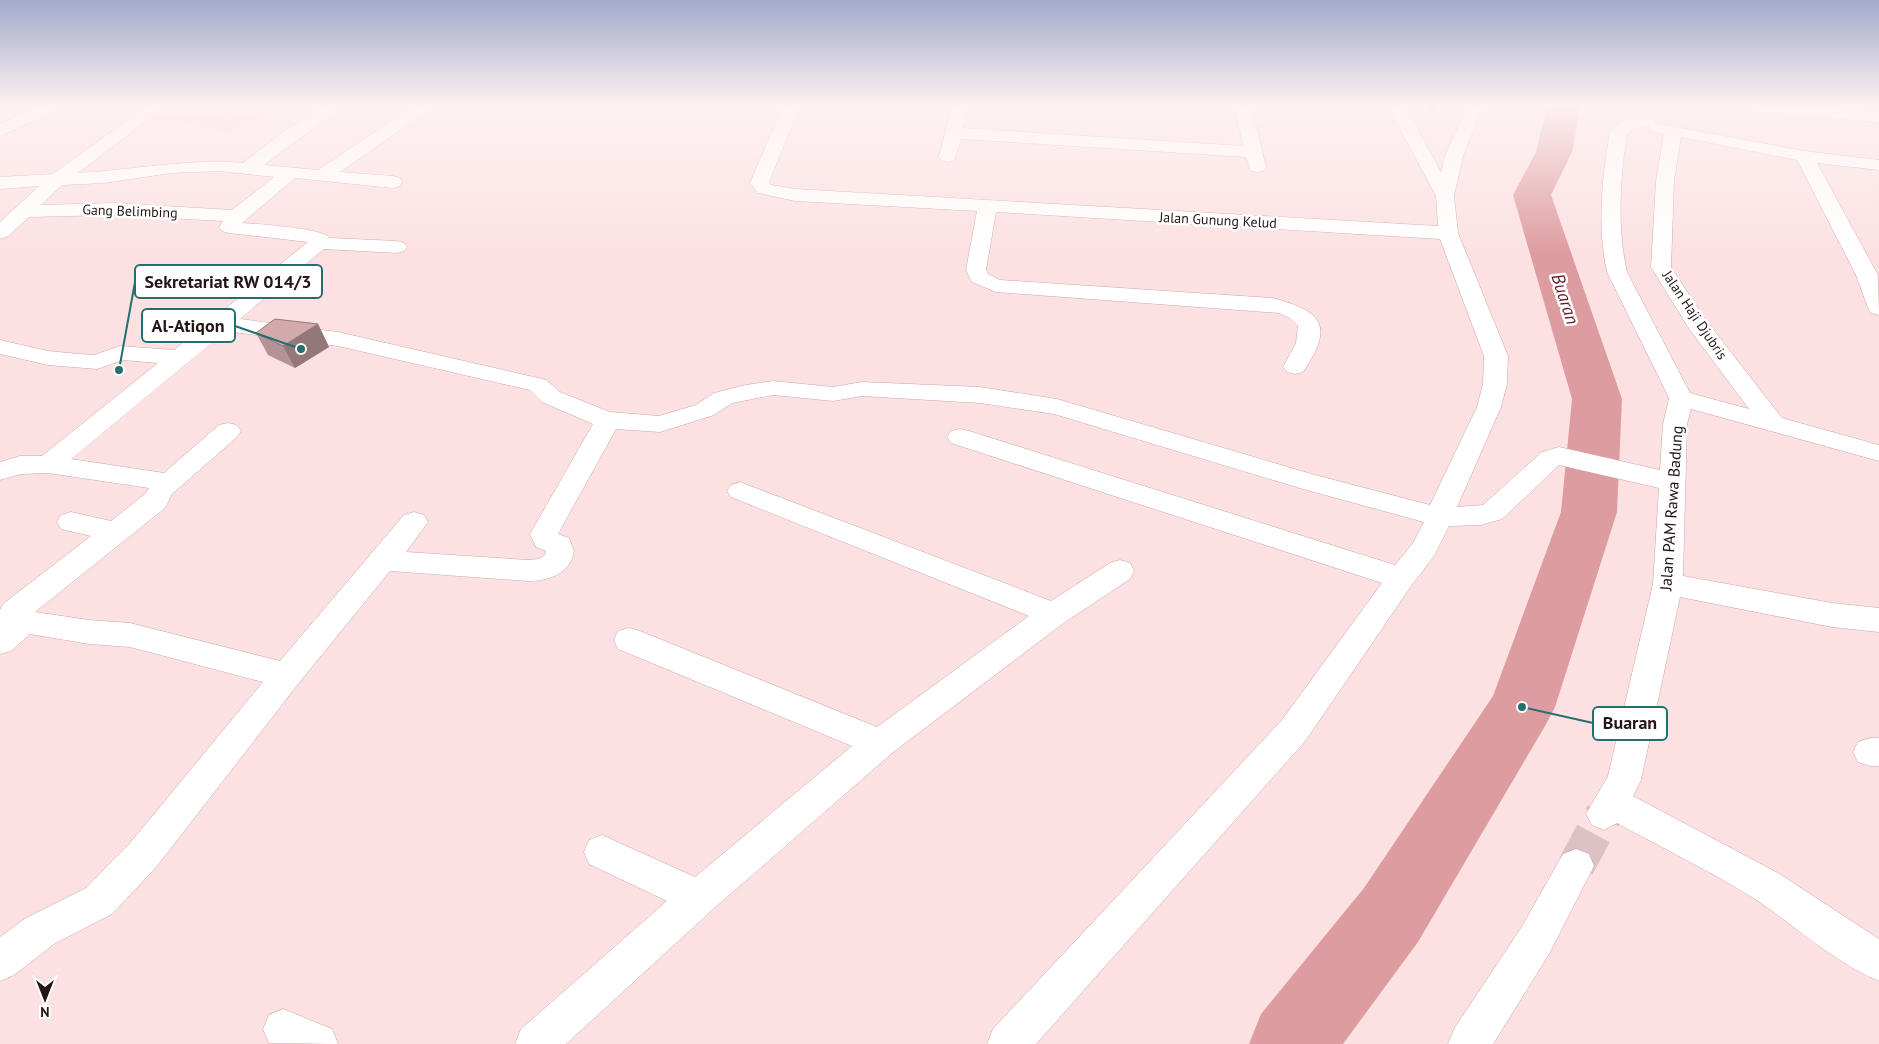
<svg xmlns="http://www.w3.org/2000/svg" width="1879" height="1044" font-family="'PT Sans',sans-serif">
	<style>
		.built { fill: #fad1d2 }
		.green { fill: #f8c2c4 }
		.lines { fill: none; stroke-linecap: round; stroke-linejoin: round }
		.river { fill: #dd9ca0; fill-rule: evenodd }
		.minor-tunnel { stroke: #dcc2c3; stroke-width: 37; stroke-dasharray: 37 18; stroke-linecap: butt }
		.minor-casing { stroke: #cea5a7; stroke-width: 1 }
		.minor { fill: #fff; fill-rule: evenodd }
		.wall { fill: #b59294 }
		.shaded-wall { fill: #947778 }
		.building { fill: #d3aaac; stroke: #947778 }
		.labels { text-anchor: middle; stroke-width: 5; stroke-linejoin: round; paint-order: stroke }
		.far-street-label { font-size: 14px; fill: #241516; stroke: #fff }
		.street-label { font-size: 16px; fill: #241516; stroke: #fff }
		.water-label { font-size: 18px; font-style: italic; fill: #671c27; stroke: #fff }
		.leader { fill: none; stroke: #236f6f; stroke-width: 2 }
		.callout-dot { fill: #236f6f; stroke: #fff; stroke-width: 2 }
		.callout { fill: #fff; stroke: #236f6f; stroke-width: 2 }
		.callout-label { font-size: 18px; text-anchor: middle; font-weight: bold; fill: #241516 }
	</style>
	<rect width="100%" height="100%" fill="#fce1e2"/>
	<!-- built -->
	<path class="built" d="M 165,106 L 280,106 L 230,133 L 182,124 L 184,121 L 148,119 Z"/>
	<!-- green -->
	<path class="green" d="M 223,106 L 247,106 L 214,123 L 199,122 Z"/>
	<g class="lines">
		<!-- river -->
		<path class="river" d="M 1547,106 L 1581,106 L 1572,152 L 1551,195 L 1622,399 L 1617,512 L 1555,707 L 1545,726 L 1418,942 L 1343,1044 L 1249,1044 L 1261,1014 L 1364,888 L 1493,696 L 1561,512 L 1572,399 L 1513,195 L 1536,152 Z"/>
		<!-- minor-tunnel -->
		<path class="minor-tunnel" d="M 1576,866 L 1604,814"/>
		<defs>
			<path id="minor" d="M 37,106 L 59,106 L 57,110 L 0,136 L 0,124 Z
				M 147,106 L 166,106 L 78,173 C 134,170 188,158 243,163 L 283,132 L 323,106 L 343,106 L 264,165 L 318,170 L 414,106 L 434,106 L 340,172 L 393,176 L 400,178 L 402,182 L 400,186 L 393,188 L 295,178 L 242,223 C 257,224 322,228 330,238 L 397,241 L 404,243 L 407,247 L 404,251 L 397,253 L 324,249 L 240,319 L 338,332 L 538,378 L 546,380 L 560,392 L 610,412 L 659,416 L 696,405 L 714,393 L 746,385 L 773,381 L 833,387 L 862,382 L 980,387 L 1057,399 L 1315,475 L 1430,505 L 1477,407 L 1483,384 L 1484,356 L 1440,239 L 996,212 L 986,270 L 988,274 L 1000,280 L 1272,298 C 1322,311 1335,325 1303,372 L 1295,374 L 1287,372 L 1283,367 L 1296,343 L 1298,326 L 1290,318 L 1279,313 L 996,292 L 972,282 L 966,270 L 977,211 L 795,201 L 758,193 L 750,183 L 783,106 L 800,106 L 769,182 L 771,185 L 795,189 L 1438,226 L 1436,196 L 1388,106 L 1405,106 L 1441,172 L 1445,156 L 1467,106 L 1483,106 L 1463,156 L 1454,196 L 1458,233 L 1508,356 L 1507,384 L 1501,407 L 1457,507 L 1483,505 L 1542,452 L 1559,447 L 1660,470 L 1663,424 L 1669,398 L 1607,272 C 1597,228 1602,176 1610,132 C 1619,119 1637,115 1652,118 L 1654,123 L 1804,151 L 1879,160 L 1879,170 L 1817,163 L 1878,275 L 1879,315 L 1871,313 L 1868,308 L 1856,275 L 1797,160 L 1681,137 L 1674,181 L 1671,267 L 1705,319 L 1782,418 L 1879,445 L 1879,461 L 1691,409 L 1687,424 L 1683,576 L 1832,603 L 1879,608 L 1879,632 L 1832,627 L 1680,597 L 1641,780 L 1633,796 L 1778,873 L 1879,939 L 1879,981 C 1834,962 1798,928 1758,901 C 1713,872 1664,849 1617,823 L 1604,830 L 1592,825 L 1586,814 L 1608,776 L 1653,584 L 1659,488 L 1559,465 L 1502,519 L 1481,525 L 1449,526 L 1434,556 L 1411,586 L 1306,740 L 1036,1044 L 987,1044 L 993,1029 L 1282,720 L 1382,583 L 951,443 L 947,437 L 951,431 L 960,429 L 969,431 L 1395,565 L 1413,543 L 1424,522 L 1303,489 L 1054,414 L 980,403 L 862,396 L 833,401 L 773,395 L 732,403 L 714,415 L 660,432 L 616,429 L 558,534 L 569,538 L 574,551 C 570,574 549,581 528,581 L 390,571 L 298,684 L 157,866 L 112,914 L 54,944 L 14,975 L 0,981 L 0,937 L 26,918 L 86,888 L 131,842 L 263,682 L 130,647 L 89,644 L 30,634 L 11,651 L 0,654 L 0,610 L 3,604 L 91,536 L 61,529 L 57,522 L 61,515 L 71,512 L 111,521 L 145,494 L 149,488 L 48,473 L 21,474 L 0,480 L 0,462 L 20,456 L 42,456 L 158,363 L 123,360 L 97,369 L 48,365 L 0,354 L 0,340 L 48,351 L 79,354 L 94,355 L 120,346 L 174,350 L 308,242 L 229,233 L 222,231 L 219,227 L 223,221 L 113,215 L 29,217 L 7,237 L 0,239 L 0,222 L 39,186 L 0,189 L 0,177 L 53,174 ZM 1649,126 L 1651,131 L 1664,134 L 1656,181 L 1651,267 L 1688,327 L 1749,409 L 1690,393 L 1627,272 C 1617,229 1620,177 1627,134 L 1636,128 ZM 219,171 L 274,177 L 232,210 L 113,203 L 41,205 L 62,185 L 104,183 L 171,173 ZM 226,331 L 338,346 L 530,390 L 542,402 L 593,424 L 530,534 L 536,547 L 546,551 L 545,555 L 539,559 L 528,560 L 406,552 L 428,522 L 424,515 L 414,512 L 404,515 L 280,661 L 130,623 L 89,620 L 35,612 L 165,508 L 172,494 L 237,437 L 241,431 L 237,425 L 228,423 L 219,425 L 164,473 L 71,459 Z
				M 952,106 L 968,106 L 963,128 L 1243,146 L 1235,106 L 1251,106 L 1266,167 L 1263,171 L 1257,172 L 1251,171 L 1246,157 L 961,139 L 954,161 L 948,162 L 942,161 L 939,157 Z
				M 1742,106 L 1815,106 L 1879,112 L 1879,122 L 1750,111 L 1744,110 Z
				M 740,482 L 1051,601 L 1110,563 L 1120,560 L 1130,563 L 1134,571 L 1130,579 L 1065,622 L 892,753 L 712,910 L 566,1044 L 515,1044 L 521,1029 L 667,901 L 589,864 L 584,852 L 589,840 L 602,835 L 695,877 L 852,746 L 618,649 L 614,640 L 618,631 L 629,628 L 640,631 L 877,727 L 1029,616 L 731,497 L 727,491 L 731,485 Z
				M 1870,738 L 1879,738 L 1879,766 L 1870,766 L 1858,762 L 1853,752 L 1858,742 Z
				M 1576,849 L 1589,854 L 1594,866 L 1549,954 L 1493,1044 L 1448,1044 L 1454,1029 L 1521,928 L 1563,854 Z
				M 283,1009 L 332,1029 L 338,1044 L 269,1043 L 263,1029 L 269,1015 Z"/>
		</defs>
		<!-- minor casing -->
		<use href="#minor" class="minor-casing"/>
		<!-- minor -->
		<use href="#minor" class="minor"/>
	</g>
	<!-- wall -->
	<path class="wall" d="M 1426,106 L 1437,106 L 1433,115 Z
		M 318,324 L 329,347 L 295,368 L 268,355 L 256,333 Z"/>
	<!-- shaded-wall -->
	<path class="shaded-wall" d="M 318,324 L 329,347 L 295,368 L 283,346 Z"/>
	<!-- building -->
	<path class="building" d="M 275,319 L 318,324 L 283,346 L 256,333 Z"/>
	<!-- sky -->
	<linearGradient id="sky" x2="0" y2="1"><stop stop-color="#a3aacb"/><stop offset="0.42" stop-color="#fef2f2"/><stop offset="1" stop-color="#fef2f2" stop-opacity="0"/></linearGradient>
	<rect width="1879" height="253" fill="url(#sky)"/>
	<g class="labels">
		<!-- far-street labels -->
		<g class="far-street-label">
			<text transform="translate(130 211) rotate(2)" y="5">Gang Belimbing</text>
			<text transform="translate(1218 220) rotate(3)" y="5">Jalan Gunung Kelud</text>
			<text transform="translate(1695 315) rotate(56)" y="5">Jalan Haji Djubris</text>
		</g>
		<!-- street labels -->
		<g class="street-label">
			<text transform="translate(1671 508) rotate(-86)" y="6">Jalan PAM Rawa Badung</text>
		</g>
		<!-- water labels -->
		<g class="water-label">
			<text transform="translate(1565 299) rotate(72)" y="6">Buaran</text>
		</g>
	</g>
	<!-- callouts -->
	<path class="leader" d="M119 370L135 282M301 349L235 326M1522 707L1593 723"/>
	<g class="callout-dot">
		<circle cx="119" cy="370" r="5"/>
		<circle cx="301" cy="349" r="5"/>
		<circle cx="1522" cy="707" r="5"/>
	</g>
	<g class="callout">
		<rect x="135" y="265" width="187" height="33" rx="5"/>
		<rect x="142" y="309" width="93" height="33" rx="5"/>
		<rect x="1593" y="707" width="74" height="33" rx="5"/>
	</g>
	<g class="callout-label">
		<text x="228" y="288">Sekretariat RW 014/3</text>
		<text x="188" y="332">Al-Atiqon</text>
		<text x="1630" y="729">Buaran</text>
	</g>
	<!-- north arrow -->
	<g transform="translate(45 999) rotate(180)" stroke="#ffffff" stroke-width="4" paint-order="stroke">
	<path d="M0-4L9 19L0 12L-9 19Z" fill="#241516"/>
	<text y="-8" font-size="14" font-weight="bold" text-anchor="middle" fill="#241516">N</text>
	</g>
</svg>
